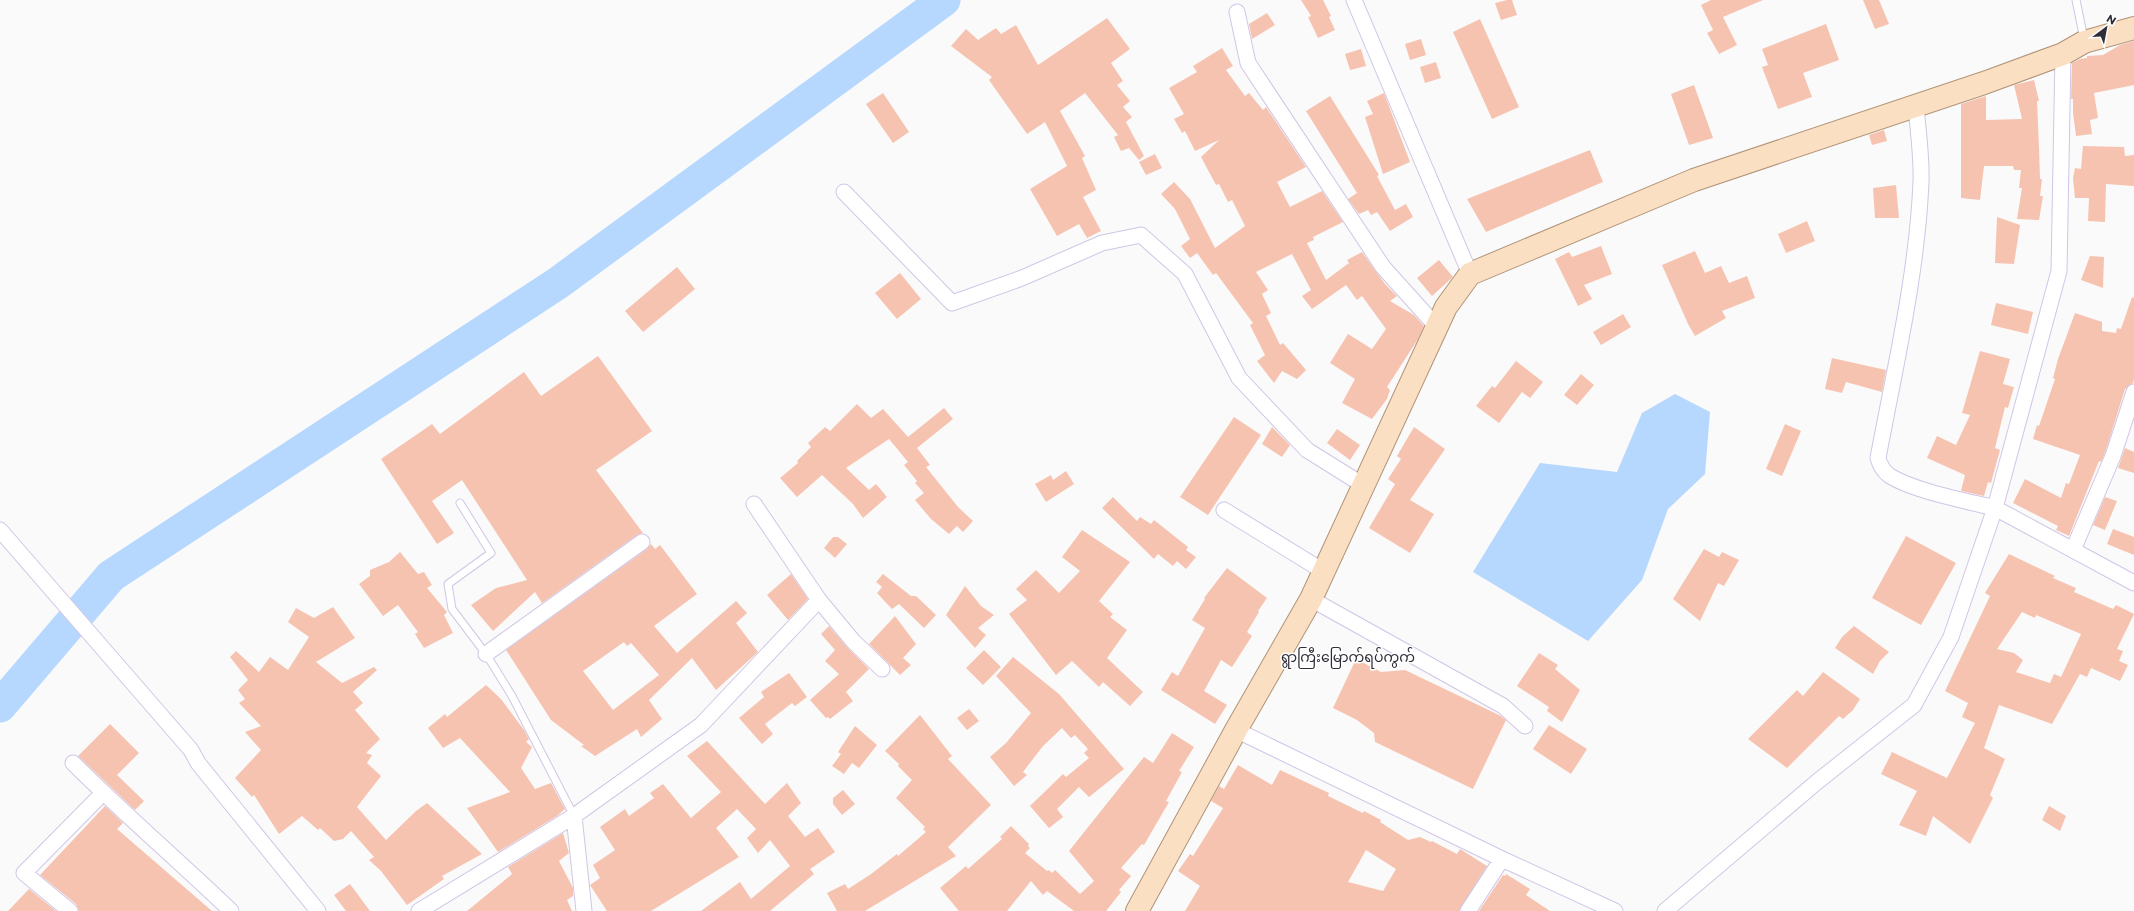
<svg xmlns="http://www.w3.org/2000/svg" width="2134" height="911" font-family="Montserrat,'Noto Sans Myanmar',sans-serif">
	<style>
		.water { fill: #b6d7fe }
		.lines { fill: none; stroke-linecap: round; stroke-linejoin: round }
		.river { stroke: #b6d7fe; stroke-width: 33 }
		.building { fill: #f7c3b1; fill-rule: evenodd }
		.lane-casing { stroke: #d0c6e6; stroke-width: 9 }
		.street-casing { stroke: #d0c6e6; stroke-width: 17 }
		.primary-casing { stroke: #b19378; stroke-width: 24 }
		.lane { stroke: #fff; stroke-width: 7 }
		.street { stroke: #fff; stroke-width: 15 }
		.primary { stroke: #fadfc2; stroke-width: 22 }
		.labels { text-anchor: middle; stroke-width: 3; stroke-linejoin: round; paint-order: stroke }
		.quarter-label { font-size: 14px; fill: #302c38; stroke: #fff }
	</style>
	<rect width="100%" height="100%" fill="#fafafa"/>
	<!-- water -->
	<path class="water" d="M 1675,394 L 1710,412 L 1705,474 L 1668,509 L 1642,580 L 1588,641 L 1473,572 L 1540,463 L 1617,472 L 1642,413 Z"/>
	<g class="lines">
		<!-- river -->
		<path class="river" d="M 0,706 L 111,576 L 558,283 L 944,0"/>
	</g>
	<!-- building -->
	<path class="building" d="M 1301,0 L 1323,0 L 1331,16 L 1329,17 L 1335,30 L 1318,38 L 1308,17 L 1311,16 Z
		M 1507,0 L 1512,0 L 1517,15 L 1501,20 L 1495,3 Z
		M 1711,0 L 1763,0 L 1723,17 L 1737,45 L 1719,54 L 1707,33 L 1713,30 L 1701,5 Z
		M 1863,0 L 1879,0 L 1889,24 L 1875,29 Z
		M 1267,13 L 1275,25 L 1252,39 L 1249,24 Z
		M 1107,18 L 1130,49 L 1111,63 L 1123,81 L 1117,85 L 1130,101 L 1123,107 L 1132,117 L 1126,122 L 1144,156 L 1139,160 L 1129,148 L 1121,151 L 1114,137 L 1118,135 L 1085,93 L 1060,111 L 1085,156 L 1082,158 L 1096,190 L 1083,197 L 1101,231 L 1087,238 L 1079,224 L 1057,236 L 1030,189 L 1067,166 L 1045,122 L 1027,134 L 989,80 L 992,77 L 951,46 L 966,29 L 978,40 L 996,28 L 1001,34 L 1016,25 L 1038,65 Z
		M 1480,19 L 1519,107 L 1492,119 L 1453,32 Z
		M 1826,24 L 1839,60 L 1803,73 L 1812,97 L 1778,109 L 1762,67 L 1768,65 L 1762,49 Z
		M 1421,39 L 1426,55 L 1410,60 L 1405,44 Z
		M 2134,41 L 2134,85 L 2094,93 L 2098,118 L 2090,120 L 2092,134 L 2076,136 L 2073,113 L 2073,99 L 2071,99 L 2072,63 L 2080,59 L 2087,58 L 2087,56 L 2103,55 L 2120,45 Z
		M 1222,48 L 1233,66 L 1226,70 L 1245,96 L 1249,93 L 1263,110 L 1266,107 L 1306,167 L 1277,182 L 1290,207 L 1322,191 L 1343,222 L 1313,237 L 1314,240 L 1307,243 L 1326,280 L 1349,263 L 1347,260 L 1362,252 L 1385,284 L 1397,296 L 1390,301 L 1414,315 L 1424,326 L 1418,339 L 1387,387 L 1390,390 L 1387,399 L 1372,419 L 1342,403 L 1355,379 L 1330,363 L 1348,334 L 1372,349 L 1386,329 L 1362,296 L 1357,300 L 1346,285 L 1312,309 L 1302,296 L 1311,290 L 1292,254 L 1256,272 L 1268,290 L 1262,294 L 1271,313 L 1266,316 L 1280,345 L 1283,343 L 1306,370 L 1297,379 L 1282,371 L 1274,383 L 1257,361 L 1265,355 L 1250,325 L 1253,323 L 1216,273 L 1213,275 L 1197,253 L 1190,258 L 1181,246 L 1190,239 L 1175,209 L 1161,194 L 1174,182 L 1190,199 L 1215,248 L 1245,226 L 1232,200 L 1228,202 L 1219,184 L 1216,185 L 1201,157 L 1219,140 L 1195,151 L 1185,131 L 1182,133 L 1174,119 L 1184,114 L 1169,88 L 1197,72 L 1193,66 Z
		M 1361,49 L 1366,66 L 1350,70 L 1345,54 Z
		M 1436,62 L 1441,78 L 1425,83 L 1420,67 Z
		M 2034,80 L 2039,101 L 2037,101 L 2039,147 L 2040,179 L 2042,179 L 2040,196 L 2043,196 L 2039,220 L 2017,219 L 2022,188 L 2019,188 L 2021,170 L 2014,170 L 2013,166 L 1984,166 L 1980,200 L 1961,198 L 1961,104 L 1986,96 L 1986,120 L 2022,119 L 2014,85 Z
		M 1694,85 L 1713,138 L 1689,145 L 1671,94 Z
		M 883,93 L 909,132 L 893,143 L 866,104 Z
		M 1384,93 L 1410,162 L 1383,174 L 1365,117 L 1373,114 L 1367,101 Z
		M 1330,96 L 1379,175 L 1377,176 L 1395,210 L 1406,204 L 1413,217 L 1390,231 L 1377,212 L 1371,215 L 1368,210 L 1359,214 L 1348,199 L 1357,193 L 1306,111 Z
		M 1884,130 L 1887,141 L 1872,145 L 1869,135 Z
		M 2083,146 L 2124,147 L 2125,156 L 2134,155 L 2134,186 L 2106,184 L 2105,222 L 2088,221 L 2089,198 L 2075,198 L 2073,178 L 2075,168 L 2081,169 Z
		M 1590,150 L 1603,182 L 1486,232 L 1467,199 Z
		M 1155,154 L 1162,168 L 1146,175 L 1139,162 Z
		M 1896,185 L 1899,218 L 1875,218 L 1873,188 Z
		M 1997,217 L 2020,225 L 2014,264 L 1995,263 Z
		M 1807,221 L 1815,241 L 1786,253 L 1778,234 Z
		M 1601,246 L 1612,274 L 1584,285 L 1592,299 L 1578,306 L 1555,259 L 1569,252 L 1572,257 Z
		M 1695,251 L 1705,273 L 1721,266 L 1729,283 L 1747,276 L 1755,298 L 1722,311 L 1726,318 L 1695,336 L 1688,324 L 1662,265 Z
		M 2090,256 L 2104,257 L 2103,288 L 2081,280 Z
		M 1439,260 L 1453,277 L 1432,296 L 1417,278 Z
		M 677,267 L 695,289 L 643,332 L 625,311 Z
		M 900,273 L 921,299 L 897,319 L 875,293 Z
		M 2132,297 L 2134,298 L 2134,379 L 2133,383 L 2125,389 L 2105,453 L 2101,462 L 2099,461 L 2069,536 L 2056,530 L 2058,526 L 2013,503 L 2025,479 L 2061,498 L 2066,483 L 2069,484 L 2080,455 L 2033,439 L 2037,425 L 2039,426 L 2055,379 L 2053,378 L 2058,359 L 2075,313 L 2102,322 L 2102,331 L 2116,333 L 2117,328 L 2121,329 Z
		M 1996,303 L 2033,312 L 2028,334 L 1991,325 Z
		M 1623,314 L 1631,327 L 1601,345 L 1593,332 Z
		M 1980,351 L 2010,359 L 2003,384 L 2014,387 L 2008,408 L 2005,407 L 1995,448 L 2000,450 L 1991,483 L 1988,482 L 1984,496 L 1961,491 L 1965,475 L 1927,458 L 1937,436 L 1956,445 L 1970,415 L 1962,413 Z
		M 598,356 L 652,431 L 596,470 L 643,533 L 637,535 L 542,603 L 535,592 L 493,631 L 471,605 L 496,588 L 527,580 L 462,480 L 432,501 L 454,533 L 437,544 L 381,459 L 432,424 L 440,434 L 524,372 L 541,396 Z
		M 1832,358 L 1886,370 L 1882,392 L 1846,382 L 1842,393 L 1825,389 Z
		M 1516,361 L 1543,382 L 1530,398 L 1522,392 L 1499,423 L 1476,406 L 1492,386 L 1495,388 Z
		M 1581,374 L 1594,385 L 1577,405 L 1564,395 Z
		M 857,404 L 871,418 L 883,409 L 908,437 L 944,408 L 953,419 L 917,448 L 930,465 L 926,467 L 958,507 L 973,521 L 963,532 L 957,526 L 949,534 L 931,519 L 915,500 L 924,493 L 915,483 L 917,481 L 904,465 L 908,462 L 889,439 L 846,468 L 869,490 L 876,484 L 887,497 L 863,518 L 853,504 L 822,475 L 797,497 L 780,478 L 798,463 L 797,461 L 811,447 L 808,443 L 825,427 L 830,431 Z
		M 1234,417 L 1261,435 L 1208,515 L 1180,497 Z
		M 1785,424 L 1801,431 L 1782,476 L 1766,469 Z
		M 1272,427 L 1290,445 L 1282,457 L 1262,444 Z
		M 1414,427 L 1445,449 L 1410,500 L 1434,514 L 1410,553 L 1369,528 L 1395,484 L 1388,479 L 1401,459 L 1397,456 Z
		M 1337,429 L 1360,445 L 1350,460 L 1327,443 Z
		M 2125,448 L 2134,452 L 2134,473 L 2118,468 Z
		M 1066,471 L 1074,484 L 1046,502 L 1035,484 L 1051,475 L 1053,480 Z
		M 1113,497 L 1137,521 L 1140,517 L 1151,524 L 1154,520 L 1188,547 L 1186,550 L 1196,557 L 1186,569 L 1177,561 L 1173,566 L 1158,554 L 1154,559 L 1102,508 Z
		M 2105,497 L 2117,501 L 2105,530 L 2093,525 Z
		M 2113,529 L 2134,537 L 2134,555 L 2107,544 Z
		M 1082,530 L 1130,562 L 1099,601 L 1113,614 L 1110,617 L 1127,630 L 1107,658 L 1143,692 L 1130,706 L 1103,682 L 1099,687 L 1072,661 L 1056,675 L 1009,614 L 1027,600 L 1016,589 L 1036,570 L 1059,593 L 1080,571 L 1062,557 Z
		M 1906,536 L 1956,563 L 1921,625 L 1872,598 Z
		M 833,537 L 838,537 L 847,544 L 835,558 L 824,548 Z
		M 651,544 L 655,549 L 660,545 L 697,594 L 654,626 L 677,653 L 736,601 L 747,613 L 736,623 L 758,652 L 716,690 L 692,658 L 649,700 L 662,719 L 641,737 L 637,729 L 595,756 L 581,746 L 584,745 L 551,720 L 506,650 L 647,549 ZM 624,642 L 627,646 L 631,643 L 659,675 L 613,710 L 583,671 Z
		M 1704,549 L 1719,557 L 1722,552 L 1739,560 L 1724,586 L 1718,583 L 1700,621 L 1673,599 Z
		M 400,552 L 418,574 L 424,572 L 432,585 L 427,588 L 447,612 L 444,615 L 453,633 L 424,648 L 415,634 L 418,632 L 398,605 L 383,616 L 359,584 L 370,576 L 370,570 L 389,562 Z
		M 2009,554 L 2055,576 L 2053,578 L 2076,588 L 2074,592 L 2113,609 L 2116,605 L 2134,614 L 2117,649 L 2123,651 L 2119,661 L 2128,665 L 2120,681 L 2091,668 L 2087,677 L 2080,674 L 2052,724 L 1999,705 L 1984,748 L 2005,759 L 1990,795 L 1993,798 L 1970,844 L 1933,816 L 1926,836 L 1899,825 L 1917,791 L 1881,774 L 1892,752 L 1947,778 L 1975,723 L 1962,717 L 1968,703 L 1945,691 L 1990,596 L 1985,593 ZM 2022,612 L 2035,618 L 2036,615 L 2081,634 L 2061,677 L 2054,674 L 2050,683 L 2016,672 L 2023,660 L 2014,653 L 1997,649 Z
		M 1227,568 L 1267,598 L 1258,611 L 1259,612 L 1247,632 L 1252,636 L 1232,667 L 1221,660 L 1204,691 L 1227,705 L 1215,724 L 1161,690 L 1172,672 L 1178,676 L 1205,628 L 1192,620 L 1205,599 L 1204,598 Z
		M 791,574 L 808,599 L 788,620 L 767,595 Z
		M 883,574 L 911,596 L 916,596 L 936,615 L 924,628 L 899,604 L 892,609 L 877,593 L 882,587 L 876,582 Z
		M 965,586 L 981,606 L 994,615 L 978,628 L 986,635 L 975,648 L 946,615 Z
		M 333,607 L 355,638 L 316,662 L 342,683 L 374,667 L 377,670 L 353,692 L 363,703 L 355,710 L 380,739 L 366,753 L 372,755 L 367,763 L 381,776 L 357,807 L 386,840 L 416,811 L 427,803 L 482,854 L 442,876 L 444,879 L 407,905 L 381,871 L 369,860 L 374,857 L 351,831 L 343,839 L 334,841 L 320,828 L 318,830 L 302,816 L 279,834 L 254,795 L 252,797 L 235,778 L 261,750 L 245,732 L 261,726 L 239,703 L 245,699 L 238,690 L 248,680 L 230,657 L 236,651 L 259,672 L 270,657 L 288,670 L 309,637 L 288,622 L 296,608 L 314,618 Z
		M 895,616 L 916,644 L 903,658 L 911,665 L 900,675 L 869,644 Z
		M 829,626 L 847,647 L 869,669 L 846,692 L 853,701 L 830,719 L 828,717 L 826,718 L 810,700 L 839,674 L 825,661 L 835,650 L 821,634 Z
		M 1854,626 L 1889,652 L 1880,661 L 1873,674 L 1835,648 L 1842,637 Z
		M 984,650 L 1001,667 L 983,685 L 966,668 Z
		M 1539,653 L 1558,665 L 1555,669 L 1580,690 L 1562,722 L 1547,711 L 1549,707 L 1517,686 Z
		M 1013,657 L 1059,694 L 1124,769 L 1089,797 L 1079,787 L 1057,809 L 1063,817 L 1049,828 L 1030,806 L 1063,774 L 1066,777 L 1089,758 L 1084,753 L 1088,749 L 1075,735 L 1071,738 L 1062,728 L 1043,746 L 1023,772 L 1027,775 L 1014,786 L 990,757 L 1006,743 L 1031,713 L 996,676 Z
		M 1356,659 L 1381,672 L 1405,670 L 1499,715 L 1506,720 L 1473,789 L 1375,742 L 1374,733 L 1357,720 L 1333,708 Z
		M 1823,672 L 1860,699 L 1853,710 L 1843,719 L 1839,716 L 1787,768 L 1748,739 L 1797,690 L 1803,696 Z
		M 789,673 L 807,697 L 795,706 L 792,703 L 765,724 L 773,734 L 762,744 L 739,718 L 764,697 L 761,692 Z
		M 486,685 L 501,699 L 524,730 L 529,739 L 526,742 L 532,747 L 521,768 L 535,789 L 551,783 L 565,809 L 557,816 L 498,852 L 467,808 L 510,792 L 460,738 L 443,748 L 428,728 L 445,714 L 447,717 Z
		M 969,709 L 979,721 L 967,730 L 957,718 Z
		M 920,715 L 952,756 L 948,759 L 991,805 L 948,847 L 956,856 L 865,911 L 837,911 L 827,893 L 845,884 L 848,889 L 871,874 L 897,854 L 898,856 L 926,832 L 923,829 L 925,827 L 896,798 L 912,780 L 898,766 L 899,764 L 885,751 Z
		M 110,724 L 139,753 L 117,775 L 144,801 L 135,810 L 78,756 Z
		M 1549,725 L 1587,749 L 1571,774 L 1533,749 Z
		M 855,726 L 877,745 L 859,768 L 852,763 L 844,774 L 832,766 L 841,754 L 838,752 Z
		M 1172,733 L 1194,747 L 1179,771 L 1182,772 L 1166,801 L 1169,802 L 1144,845 L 1142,844 L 1121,868 L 1131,876 L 1119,890 L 1121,892 L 1106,911 L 1074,911 L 1047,891 L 1043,895 L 1031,881 L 1007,911 L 959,911 L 940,888 L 966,866 L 968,869 L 1002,839 L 1000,837 L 1011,826 L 1029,844 L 1028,846 L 1030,848 L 1025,853 L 1047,871 L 1049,870 L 1052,873 L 1055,870 L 1080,894 L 1094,881 L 1069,851 L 1144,757 L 1153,763 Z
		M 707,741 L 765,804 L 787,783 L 801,803 L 788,816 L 805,837 L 818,828 L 835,852 L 810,869 L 814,874 L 770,911 L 701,911 L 740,882 L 751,899 L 790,866 L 770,840 L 758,853 L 747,838 L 756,829 L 737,809 L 716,828 L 739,857 L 651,911 L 607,911 L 590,885 L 600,878 L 593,865 L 615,850 L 600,827 L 625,809 L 629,816 L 654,798 L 650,793 L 663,784 L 691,818 L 721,792 L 687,756 Z
		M 1238,765 L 1272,785 L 1280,770 L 1329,793 L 1328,796 L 1363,813 L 1364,811 L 1381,820 L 1380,822 L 1408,840 L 1420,837 L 1431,842 L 1432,841 L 1457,854 L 1460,849 L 1487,866 L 1459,911 L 1185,911 L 1200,886 L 1178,871 L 1190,854 L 1193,856 L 1223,808 L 1211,801 L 1219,786 L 1224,789 ZM 1366,850 L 1396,869 L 1383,891 L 1348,882 Z
		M 843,790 L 855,804 L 842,815 L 833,804 L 833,798 Z
		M 105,806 L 123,823 L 117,829 L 212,911 L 79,911 L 76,904 L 40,875 Z
		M 2049,806 L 2066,816 L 2060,831 L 2042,820 Z
		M 563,833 L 569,853 L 559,861 L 573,888 L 573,896 L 567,900 L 572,911 L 467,911 L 512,874 L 508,867 Z
		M 1506,874 L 1530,889 L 1526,895 L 1550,911 L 1479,911 L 1503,875 L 1505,876 Z
		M 350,884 L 370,911 L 346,911 L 334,895 Z
		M 29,889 L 56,911 L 8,911 Z"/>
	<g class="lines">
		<defs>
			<path id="lane" d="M 2076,0 L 2084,39
				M 460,503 L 491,553 L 448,584 L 452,609 L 486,654 L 512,696 L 574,816"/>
			<path id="street" d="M 1354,0 L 1470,274
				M 1237,12 L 1248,63 L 1383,267 L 1437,327
				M 2063,54 L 2059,271 L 1995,508 L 2134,583
				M 844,192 L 952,303 L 1022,278 L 1102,243 L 1141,235 L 1185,274 L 1239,378 L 1307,450 L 1363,485
				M 754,504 L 819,600 L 853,641 L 882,669
				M 1224,510 L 1323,571
				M 0,530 L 191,750 L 198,763 L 318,911
				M 2073,550 L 2113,456 L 2134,392
				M 1311,599 L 1503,706 L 1525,726
				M 486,654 L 642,542
				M 1236,730 L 1502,859 L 1615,911
				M 73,763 C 124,814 179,861 231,911
				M 574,816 L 584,911
				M 70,911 L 24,873 L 103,793
				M 419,911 L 574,816 L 701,725 L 819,600
				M 1468,911 L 1502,859
				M 1665,911 L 1818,781 L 1914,705 L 1951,637 L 1995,508 C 1967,501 1914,491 1890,476 C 1883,471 1880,466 1878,458 C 1895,367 1917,275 1921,182 C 1922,157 1918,131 1916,106"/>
			<path id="primary" d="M 1137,911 L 1236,730 L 1311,599 L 1446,307 L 1470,274 L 1694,180 L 1984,83 L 2063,54 L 2084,42 L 2134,28"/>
		</defs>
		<!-- lane casing -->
		<use href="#lane" class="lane-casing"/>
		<!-- street casing -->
		<use href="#street" class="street-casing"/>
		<!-- primary casing -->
		<use href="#primary" class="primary-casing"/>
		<!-- lane -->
		<use href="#lane" class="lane"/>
		<!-- street -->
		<use href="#street" class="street"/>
		<!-- primary -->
		<use href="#primary" class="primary"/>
	</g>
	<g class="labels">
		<!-- quarter labels -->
		<g class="quarter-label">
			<text x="1348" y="662">ရွာကြီးမြောက်ရပ်ကွက်</text>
		</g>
	</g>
	<!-- north arrow -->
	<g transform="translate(2106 28) rotate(32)" stroke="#ffffff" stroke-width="3" paint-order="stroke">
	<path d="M0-3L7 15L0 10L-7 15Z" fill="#302c38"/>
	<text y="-6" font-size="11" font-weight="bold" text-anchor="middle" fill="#302c38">N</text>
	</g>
</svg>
